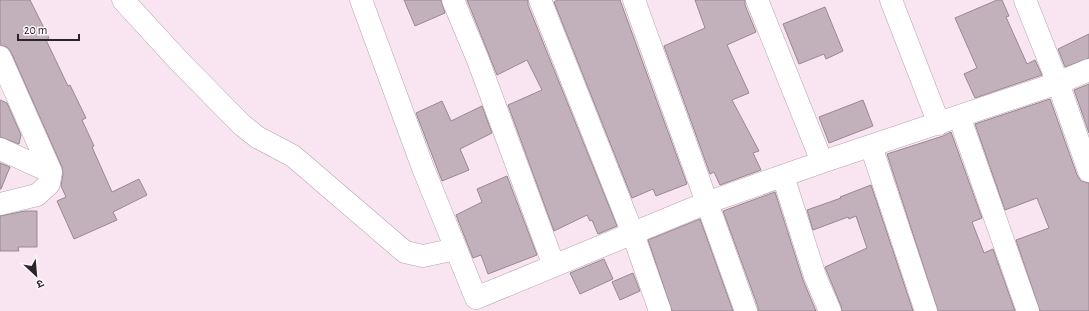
<svg xmlns="http://www.w3.org/2000/svg" width="1089" height="311" font-family="'Alegreya Sans','Noto Sans Devanagari',sans-serif">
	<style>
		.building { fill: #c2b0bb; stroke: #998892 }
		.lines { fill: none; stroke-linecap: round; stroke-linejoin: round }
		.minor-casing { stroke: #b6a4ae; stroke-width: 23 }
		.minor { stroke: #fff; stroke-width: 22 }
	</style>
	<rect width="100%" height="100%" fill="#f8e5f1"/>
	<!-- building -->
	<path class="building" d="M 0,0 L 30,0 L 49,38 L 46,40 L 68,86 L 70,85 L 86,118 L 82,120 L 94,146 L 92,147 L 112,192 L 139,179 L 147,195 L 113,212 L 117,220 L 74,239 L 57,201 L 66,197 L 61,186 L 63,174 L 62,167 L 11,52 L 7,47 L 0,45 Z
		M 404,0 L 441,0 L 445,13 L 415,26 Z
		M 467,0 L 528,0 L 528,5 L 617,226 L 598,234 L 592,220 L 590,221 L 587,215 L 554,231 L 508,105 L 542,90 L 527,60 L 497,75 Z
		M 557,0 L 620,0 L 687,184 L 656,196 L 653,189 L 632,198 L 554,2 Z
		M 695,0 L 745,0 L 745,5 L 756,32 L 727,45 L 749,93 L 732,100 L 759,151 L 753,153 L 761,170 L 720,185 L 714,172 L 710,174 L 664,46 L 705,28 Z
		M 997,0 L 1002,0 L 1009,16 L 1006,17 L 1027,64 L 1035,60 L 1042,75 L 975,98 L 964,74 L 977,68 L 955,18 Z
		M 825,7 L 843,51 L 826,59 L 824,54 L 799,64 L 783,24 Z
		M 1089,34 L 1089,58 L 1065,67 L 1058,49 Z
		M 1089,84 L 1089,133 L 1074,90 Z
		M 1050,99 L 1077,175 L 1081,181 L 1089,183 L 1089,311 L 1040,311 L 1016,240 L 1049,228 L 1037,198 L 1005,210 L 975,124 Z
		M 0,100 L 7,103 L 21,135 L 19,144 L 0,137 Z
		M 863,100 L 873,126 L 829,143 L 819,117 Z
		M 442,101 L 451,121 L 482,106 L 492,133 L 460,149 L 469,170 L 442,181 L 416,113 Z
		M 951,132 L 982,218 L 972,222 L 984,253 L 993,249 L 1015,311 L 938,311 L 887,154 L 943,136 Z
		M 0,163 L 10,167 L 1,189 L 0,189 Z
		M 507,176 L 537,255 L 488,274 L 481,255 L 473,258 L 456,215 L 482,202 L 477,189 Z
		M 871,185 L 913,311 L 842,311 L 841,306 L 827,272 L 825,267 L 867,248 L 856,216 L 849,219 L 848,217 L 813,230 L 807,210 L 841,198 L 840,197 Z
		M 775,192 L 803,280 L 816,311 L 758,311 L 758,307 L 723,211 Z
		M 25,211 L 37,211 L 37,247 L 18,247 L 19,251 L 0,251 L 0,216 Z
		M 700,219 L 733,311 L 672,311 L 648,240 Z
		M 604,259 L 613,279 L 580,294 L 570,273 Z
		M 633,273 L 640,291 L 620,300 L 612,282 Z"/>
	<g class="lines">
		<defs>
			<path id="minor" d="M 123,0 L 179,61 L 242,125 L 257,137 L 293,156 L 405,252 L 423,256 L 456,249
				M 361,0 L 423,168 L 476,298 L 706,203 L 822,162 L 1058,83 L 1089,70
				M 453,0 L 478,60 L 554,266
				M 540,0 L 633,234 L 660,311
				M 634,0 L 746,311
				M 757,0 L 822,162
				M 891,0 L 939,124
				M 1025,0 L 1058,83 L 1089,171
				M 0,57 L 51,172 L 49,184 L 37,195 L 0,204
				M 959,116 L 1028,311
				M 871,146 L 926,311
				M 0,149 L 51,172
				M 783,176 L 815,276 L 830,311"/>
		</defs>
		<!-- minor casing -->
		<use href="#minor" class="minor-casing"/>
		<!-- minor -->
		<use href="#minor" class="minor"/>
	</g>
	<!-- north arrow -->
	<g transform="translate(36 275) rotate(154)" stroke="#fef6fb" stroke-width="3" paint-order="stroke">
	<path d="M0-3L7 15L0 10L-7 15Z" fill="#2b2428"/>
	<text y="-6" font-size="11" font-weight="bold" text-anchor="middle" fill="#2b2428">उ</text>
	</g>
	<!-- scale -->
	<path d="M18 34v6h61v-6" fill="none" stroke="#2b2428" stroke-width="2"/>
	<text x="24" y="34" font-size="12" fill="#2b2428" stroke="#fef6fb" stroke-width="3" paint-order="stroke">20 m</text>
</svg>
